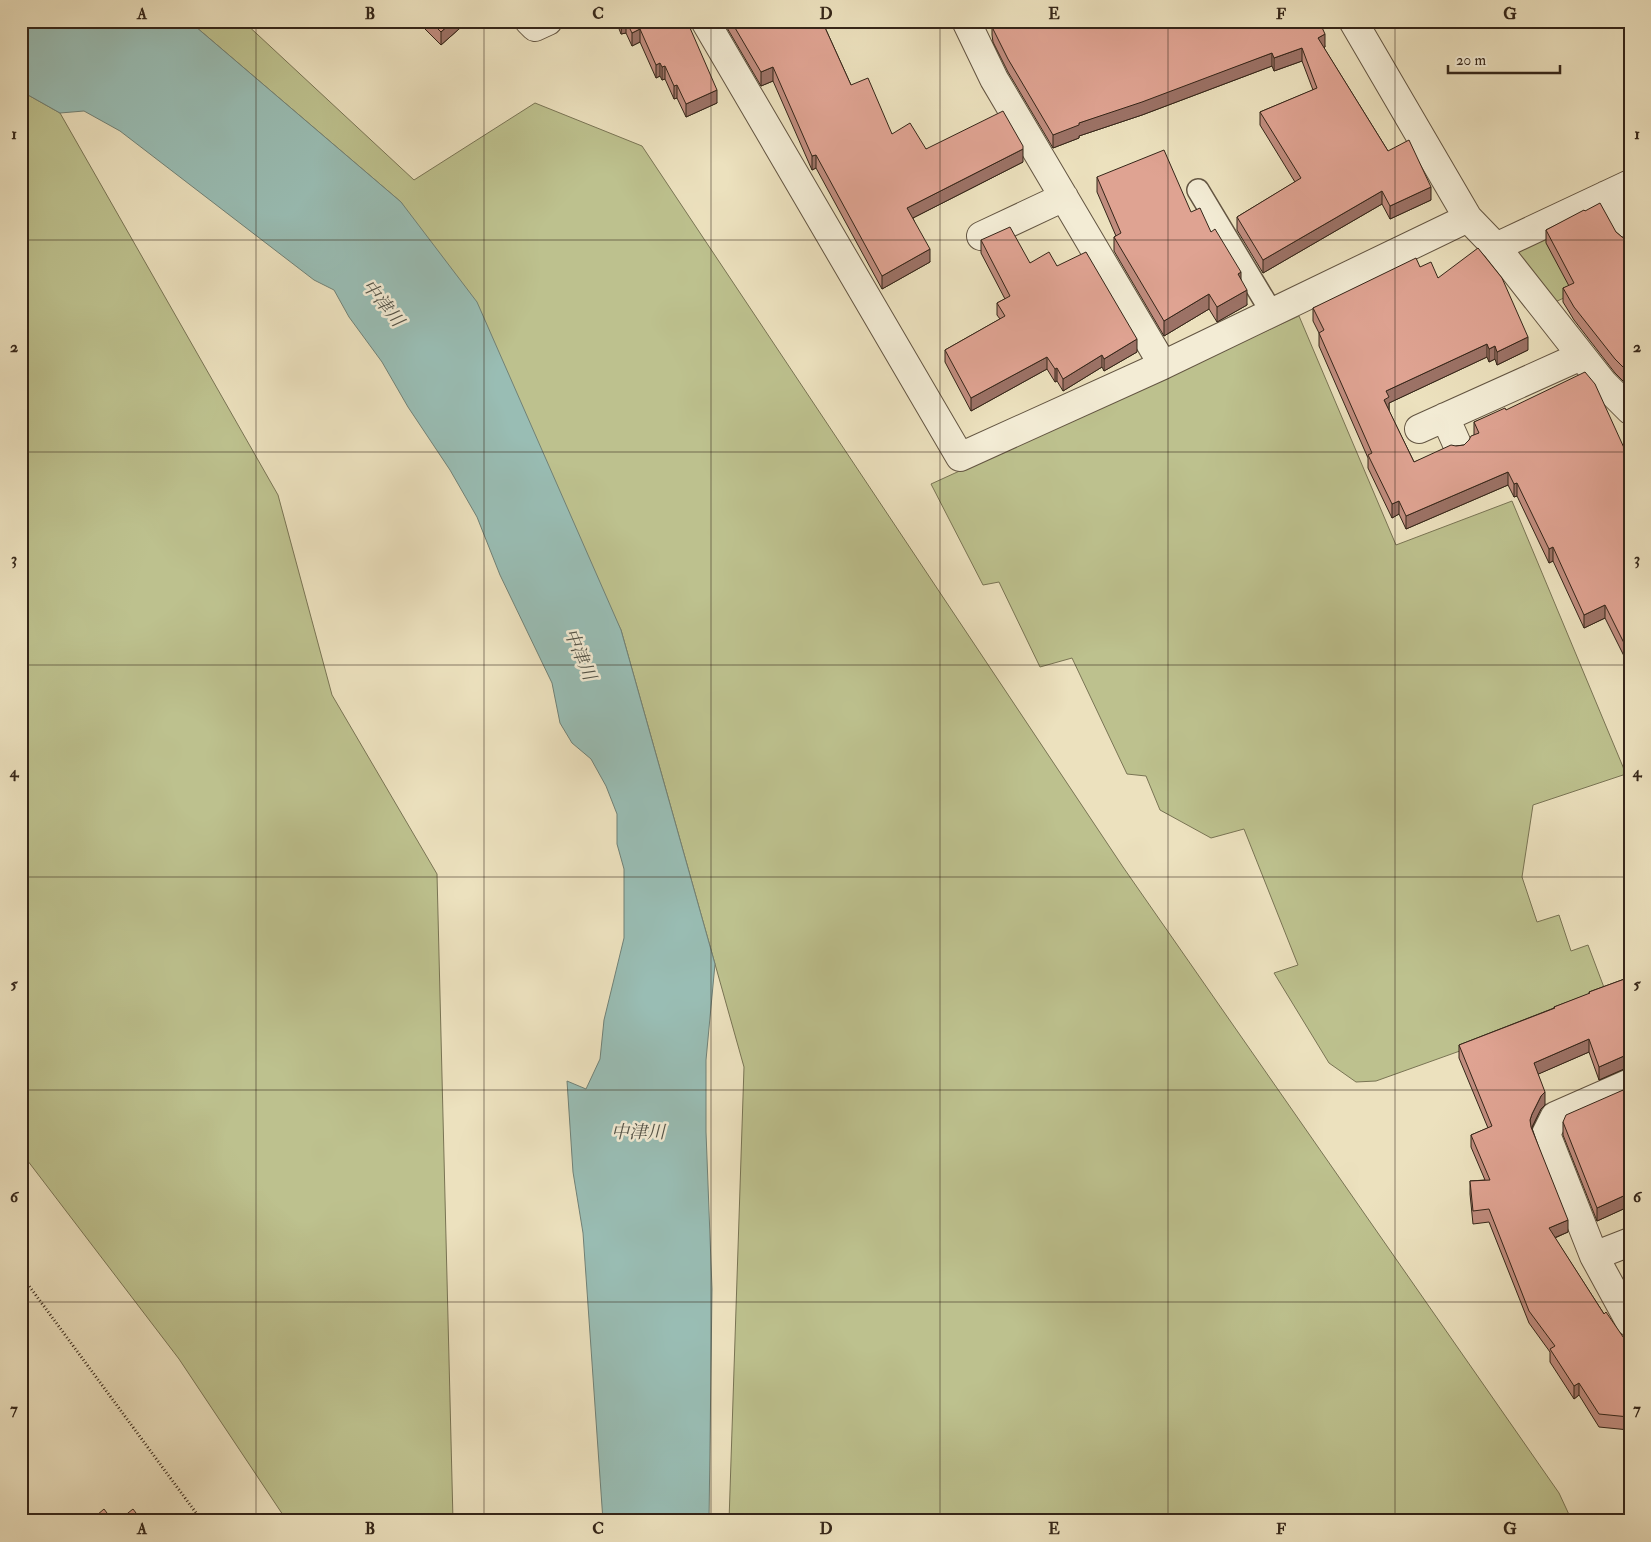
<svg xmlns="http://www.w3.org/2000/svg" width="1651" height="1542" font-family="'IM FELL Double Pica','Noto Serif JP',serif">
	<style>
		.green { fill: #bdc18e; stroke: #797454 }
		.water { fill: #99bdb4; stroke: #718176 }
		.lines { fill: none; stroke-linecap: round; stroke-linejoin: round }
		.service-casing { stroke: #635542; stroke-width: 24 }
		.minor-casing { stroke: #635542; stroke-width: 30 }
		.path { stroke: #352619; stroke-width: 3; stroke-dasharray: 1 2.5; stroke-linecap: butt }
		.service { stroke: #f3ecd5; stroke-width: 21 }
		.minor { stroke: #f3ecd5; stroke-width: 28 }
		.wall { fill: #c08c7e; stroke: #352619 }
		.shaded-wall { fill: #9c7266; stroke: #352619 }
		.building { fill: #dfa392; stroke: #352619 }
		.grid { fill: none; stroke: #352619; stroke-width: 1; stroke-opacity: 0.55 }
		.labels { text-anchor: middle; stroke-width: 5; stroke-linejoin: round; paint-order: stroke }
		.water-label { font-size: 18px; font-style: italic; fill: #535348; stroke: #f3ecd5 }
		.neatline { fill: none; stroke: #352619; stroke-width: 2 }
		.grid-label { font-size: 16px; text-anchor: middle; font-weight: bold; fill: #352619 }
	</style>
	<rect width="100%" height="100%" fill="#ece1be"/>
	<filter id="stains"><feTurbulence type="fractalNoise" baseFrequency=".004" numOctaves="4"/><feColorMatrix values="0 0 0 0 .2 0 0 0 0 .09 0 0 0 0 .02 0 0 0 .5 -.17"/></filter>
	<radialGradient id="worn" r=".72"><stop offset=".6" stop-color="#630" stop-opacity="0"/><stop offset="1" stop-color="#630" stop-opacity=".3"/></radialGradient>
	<!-- green -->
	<path class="green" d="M 189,21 L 243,21 L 414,180 L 535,103 L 642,146 L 1123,867 L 1559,1493 L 1572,1521 L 729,1521 L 744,1067 L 621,630 L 401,202 Z
		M 21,91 L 60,113 L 278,495 L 332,695 L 437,874 L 453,1521 L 287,1521 L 179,1359 L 21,1152 Z
		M 1544,236 L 1575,293 L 1555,302 L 1518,255 L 1520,248 Z
		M 1299,316 L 1396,545 L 1512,501 L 1626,774 L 1533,805 L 1522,877 L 1537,922 L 1559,915 L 1571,951 L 1588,945 L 1608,998 L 1376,1081 L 1356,1082 L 1329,1063 L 1274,973 L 1298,965 L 1244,829 L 1211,838 L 1160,810 L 1146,776 L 1127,774 L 1072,658 L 1040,667 L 999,582 L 983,585 L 931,484 Z"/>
	<!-- water -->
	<path class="water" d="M 21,21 L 184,21 L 196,27 L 401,202 L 477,302 L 621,630 L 715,964 L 706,1060 L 706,1132 L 712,1289 L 709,1521 L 603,1521 L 583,1233 L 573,1172 L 567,1081 L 586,1089 L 600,1059 L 604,1020 L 624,938 L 624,869 L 617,844 L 617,814 L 606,786 L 591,759 L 572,743 L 560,723 L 552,683 L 500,575 L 477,517 L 450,470 L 408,407 L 382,362 L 349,317 L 334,290 L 314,280 L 120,131 L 84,111 L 60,113 L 21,91 Z"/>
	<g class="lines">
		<defs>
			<path id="service" d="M 1198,190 L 1272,313"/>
			<path id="minor" d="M 529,21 L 535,27 L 548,21
				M 705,21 L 960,457 L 1163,365 L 1468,218
				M 966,21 L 994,79 L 1163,365
				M 1353,21 L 1468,218 L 1496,247 L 1603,383 L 1630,410
				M 1606,195 L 1630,238
				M 981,236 L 1064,197
				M 1496,247 L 1630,184
				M 1445,417 L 1457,444
				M 1419,429 L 1581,356
				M 1630,1083 L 1555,1116 L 1546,1134 L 1594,1256 L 1630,1322
				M 1594,1256 L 1630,1242"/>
		</defs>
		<!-- service casing -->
		<use href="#service" class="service-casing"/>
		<!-- minor casing -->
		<use href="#minor" class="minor-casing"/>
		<!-- path -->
		<path class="path" d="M 21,1275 L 202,1521"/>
		<!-- service -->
		<use href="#service" class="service"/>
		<!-- minor -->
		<use href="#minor" class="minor"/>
	</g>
	<!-- wall -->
	<path class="wall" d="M 417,21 L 468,21 L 441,45 Z
		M 616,21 L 687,21 L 717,103 L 686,117 L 677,98 L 674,99 L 665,79 L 662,80 L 660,76 L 656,78 L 640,42 L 632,46 L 626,33 L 621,34 Z
		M 723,21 L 822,21 L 851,85 L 892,134 L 926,149 L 1023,162 L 913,218 L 930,262 L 882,289 L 816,168 L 812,170 L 773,81 L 761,86 Z
		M 988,21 L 1319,21 L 1325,47 L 1324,48 L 1388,151 L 1431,200 L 1390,219 L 1382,204 L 1263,273 L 1237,230 L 1237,217 L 1295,182 L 1260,125 L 1260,112 L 1313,90 L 1302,61 L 1274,71 L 1272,66 L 1142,115 L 1079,136 L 1079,138 L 1053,148 L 1008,72 L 993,42 L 992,35 L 992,28 Z
		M 1097,177 L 1191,212 L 1211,232 L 1241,280 L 1247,305 L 1217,322 L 1209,309 L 1164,336 L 1114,251 L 1114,237 L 1116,236 L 1097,192 Z
		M 1630,188 L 1630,206 L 1628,203 L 1628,189 Z
		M 1585,211 L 1616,232 L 1622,237 L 1630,240 L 1626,384 L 1615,373 L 1574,320 L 1563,302 L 1563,288 L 1569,286 L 1546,243 L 1546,230 Z
		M 981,240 L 1030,263 L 1057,266 L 1137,352 L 1104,371 L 1102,367 L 1063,391 L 1057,381 L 1055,382 L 1047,369 L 971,411 L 945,362 L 945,350 L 1000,319 L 997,315 L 997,303 L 1005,299 L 981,253 Z
		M 1420,267 L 1438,278 L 1528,350 L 1497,365 L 1495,359 L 1489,362 L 1487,357 L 1389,403 L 1389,411 L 1414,462 L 1456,446 L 1464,445 L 1474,435 L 1474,422 L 1506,410 L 1630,461 L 1627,662 L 1605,618 L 1584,628 L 1553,561 L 1549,563 L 1517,496 L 1514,497 L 1508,485 L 1406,529 L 1399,514 L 1392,518 L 1368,468 L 1368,458 L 1319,346 L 1319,333 L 1313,321 L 1313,308 Z
		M 1630,977 L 1630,1068 L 1624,1069 L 1599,1080 L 1589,1052 L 1538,1074 L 1545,1105 L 1541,1109 L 1532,1128 L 1568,1232 L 1555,1238 L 1604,1314 L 1630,1347 L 1630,1429 L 1629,1430 L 1599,1427 L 1579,1395 L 1574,1399 L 1550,1362 L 1550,1352 L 1529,1323 L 1489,1222 L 1473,1224 L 1470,1194 L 1470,1181 L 1485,1180 L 1471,1147 L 1471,1135 L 1488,1128 L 1459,1058 L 1459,1045 L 1554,1008 L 1554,1007 L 1589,994 L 1589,992 Z
		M 1630,1087 L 1630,1206 L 1597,1221 L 1563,1135 L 1563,1122 Z"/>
	<!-- shaded-wall -->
	<path class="shaded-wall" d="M 453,21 L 468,21 L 441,45 L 441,32 Z
		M 622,21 L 626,21 L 626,33 L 621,34 Z
		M 640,29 L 640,42 L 632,46 L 632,33 Z
		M 1325,34 L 1325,47 L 1318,51 L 1318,38 Z
		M 1302,48 L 1302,61 L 1274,71 L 1274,58 Z
		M 1272,53 L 1272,66 L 1142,115 L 1079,136 L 1079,138 L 1053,148 L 1053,135 L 1079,123 Z
		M 660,63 L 660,76 L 656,78 L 656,65 Z
		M 665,66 L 665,79 L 662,80 L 662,67 Z
		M 773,67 L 773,81 L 761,86 L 761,72 Z
		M 677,85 L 677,98 L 674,99 L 674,86 Z
		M 717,90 L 717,103 L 686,117 L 686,104 Z
		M 1023,149 L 1023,162 L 907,221 L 907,208 Z
		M 816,155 L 816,168 L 812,170 L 812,156 Z
		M 1431,187 L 1431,200 L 1390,219 L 1390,206 Z
		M 1382,191 L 1382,204 L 1263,273 L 1263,260 Z
		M 930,249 L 930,262 L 882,289 L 882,276 Z
		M 1241,272 L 1241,286 L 1238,274 Z
		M 1247,290 L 1247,305 L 1217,322 L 1217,307 Z
		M 1209,294 L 1209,309 L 1164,336 L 1164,321 Z
		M 1528,337 L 1528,350 L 1497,365 L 1497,352 Z
		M 1137,339 L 1137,352 L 1104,371 L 1104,359 Z
		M 1487,344 L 1487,357 L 1389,403 L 1389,411 L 1384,400 L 1386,391 Z
		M 1495,346 L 1495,359 L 1489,362 L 1489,349 Z
		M 1102,355 L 1102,367 L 1063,391 L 1063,379 Z
		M 1047,357 L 1047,369 L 971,411 L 971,398 Z
		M 1057,368 L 1057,381 L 1055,382 L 1055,369 Z
		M 1630,368 L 1630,382 L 1626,384 L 1626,370 Z
		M 1508,472 L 1508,485 L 1406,529 L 1406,516 Z
		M 1517,483 L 1517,496 L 1514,497 L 1514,484 Z
		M 1399,501 L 1399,514 L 1392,518 L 1392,504 Z
		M 1553,547 L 1553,561 L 1549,563 L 1549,549 Z
		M 1605,605 L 1605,618 L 1584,628 L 1584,615 Z
		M 1630,647 L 1630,660 L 1627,662 L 1627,649 Z
		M 1589,1039 L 1589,1052 L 1534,1076 L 1534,1063 Z
		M 1624,1056 L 1624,1069 L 1599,1080 L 1599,1067 Z
		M 1545,1092 L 1545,1105 L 1541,1109 L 1532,1127 L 1530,1133 L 1530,1120 L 1532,1114 L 1541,1096 Z
		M 1630,1193 L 1630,1206 L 1597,1221 L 1597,1208 Z
		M 1568,1220 L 1568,1232 L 1549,1240 L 1549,1228 Z
		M 1579,1383 L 1579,1395 L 1574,1399 L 1574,1386 Z
		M 1630,1416 L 1630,1429 L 1629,1430 L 1629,1417 Z"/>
	<!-- building -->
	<path class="building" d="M 430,21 L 453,21 L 441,32 Z
		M 626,21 L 687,21 L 717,90 L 686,104 L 677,85 L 674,86 L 665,66 L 662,67 L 660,63 L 656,65 L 640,29 L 632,33 Z
		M 731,21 L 822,21 L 851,85 L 868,78 L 892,134 L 910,123 L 926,149 L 1003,111 L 1023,146 L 1023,149 L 907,208 L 930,249 L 882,276 L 816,155 L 812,156 L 773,67 L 761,72 Z
		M 994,21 L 1319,21 L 1325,34 L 1318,38 L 1388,151 L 1409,140 L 1431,187 L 1390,206 L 1382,191 L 1263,260 L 1237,217 L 1301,178 L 1260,112 L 1317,88 L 1302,48 L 1274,58 L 1272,53 L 1142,102 L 1079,123 L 1079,125 L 1053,135 L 1008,59 L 993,29 L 992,22 Z
		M 1164,150 L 1191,212 L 1200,208 L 1211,232 L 1215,229 L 1241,272 L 1238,274 L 1247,290 L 1217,307 L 1209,294 L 1164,321 L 1114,237 L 1121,233 L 1097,177 Z
		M 1600,203 L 1616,232 L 1622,237 L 1630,240 L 1630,368 L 1626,370 L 1615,359 L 1574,307 L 1563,288 L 1574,283 L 1546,230 L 1584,210 L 1585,211 Z
		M 1010,227 L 1030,263 L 1049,252 L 1057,266 L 1086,252 L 1137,339 L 1104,359 L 1102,355 L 1063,379 L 1057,368 L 1055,369 L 1047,357 L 971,398 L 945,350 L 1005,316 L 997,303 L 1010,296 L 981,240 Z
		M 1478,248 L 1502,278 L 1528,337 L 1497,352 L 1495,346 L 1489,349 L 1487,344 L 1386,391 L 1389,397 L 1384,400 L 1414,462 L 1451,445 L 1456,446 L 1464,445 L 1469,440 L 1471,436 L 1479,433 L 1474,422 L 1505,408 L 1506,410 L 1585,372 L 1595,384 L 1630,461 L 1630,647 L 1627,649 L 1605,605 L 1584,615 L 1553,547 L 1549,549 L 1517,483 L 1514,484 L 1508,472 L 1406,516 L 1399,501 L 1392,504 L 1368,455 L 1372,453 L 1319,333 L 1324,330 L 1313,308 L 1416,258 L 1420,267 L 1431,262 L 1438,278 Z
		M 1630,977 L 1630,1055 L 1624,1056 L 1599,1067 L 1589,1039 L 1534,1063 L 1545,1092 L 1541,1096 L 1532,1114 L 1530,1120 L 1531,1127 L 1568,1220 L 1549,1228 L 1604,1314 L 1606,1312 L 1630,1347 L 1630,1416 L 1629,1417 L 1599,1414 L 1579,1383 L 1574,1386 L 1550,1349 L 1555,1346 L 1529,1311 L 1489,1209 L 1473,1211 L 1470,1181 L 1490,1180 L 1471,1135 L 1492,1126 L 1459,1045 L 1555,1008 L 1554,1007 L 1590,993 L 1589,992 Z
		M 1630,1087 L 1630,1193 L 1597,1208 L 1563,1122 L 1566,1115 Z
		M 104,1509 L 113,1521 L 90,1521 Z
		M 133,1509 L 142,1521 L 118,1521 Z"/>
	<!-- grid -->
	<path class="grid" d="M 256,21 L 256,1521M 484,21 L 484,1521M 711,21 L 711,1521M 940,21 L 940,1521M 1168,21 L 1168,1521M 1395,21 L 1395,1521M 21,240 L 1630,240M 21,452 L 1630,452M 21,665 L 1630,665M 21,877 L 1630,877M 21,1090 L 1630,1090M 21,1302 L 1630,1302"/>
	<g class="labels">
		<!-- water labels -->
		<g class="water-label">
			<text transform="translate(383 303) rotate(51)" y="6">中津川</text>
			<text transform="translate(580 654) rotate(67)" y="6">中津川</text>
			<text x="638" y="1138">中津川</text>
		</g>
	</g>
	<!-- margin -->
	<rect width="1651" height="1542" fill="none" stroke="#ece1be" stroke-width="55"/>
	<!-- scale -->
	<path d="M1448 65v8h112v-8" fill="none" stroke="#352619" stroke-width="2.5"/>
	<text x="1456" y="65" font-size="15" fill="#352619" stroke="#f3ecd5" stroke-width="4" paint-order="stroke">20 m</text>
	<rect x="28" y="28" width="1596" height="1486" class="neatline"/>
	<g class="grid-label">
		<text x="142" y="19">A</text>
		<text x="370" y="19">B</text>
		<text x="598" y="19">C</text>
		<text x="826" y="19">D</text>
		<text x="1054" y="19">E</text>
		<text x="1281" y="19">F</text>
		<text x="1510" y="19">G</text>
		<text x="14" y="139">1</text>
		<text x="1637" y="139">1</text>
		<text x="14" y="352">2</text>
		<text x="1637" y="352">2</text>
		<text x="14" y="564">3</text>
		<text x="1637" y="564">3</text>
		<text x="14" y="777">4</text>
		<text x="1637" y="777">4</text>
		<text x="14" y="989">5</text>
		<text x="1637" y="989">5</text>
		<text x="14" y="1202">6</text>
		<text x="1637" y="1202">6</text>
		<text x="14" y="1414">7</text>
		<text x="1637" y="1414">7</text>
		<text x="142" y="1534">A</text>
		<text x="370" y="1534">B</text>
		<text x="598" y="1534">C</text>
		<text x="826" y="1534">D</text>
		<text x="1054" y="1534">E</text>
		<text x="1281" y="1534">F</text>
		<text x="1510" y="1534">G</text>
	</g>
	<rect width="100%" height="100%" filter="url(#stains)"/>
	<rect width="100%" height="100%" fill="url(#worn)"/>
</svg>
